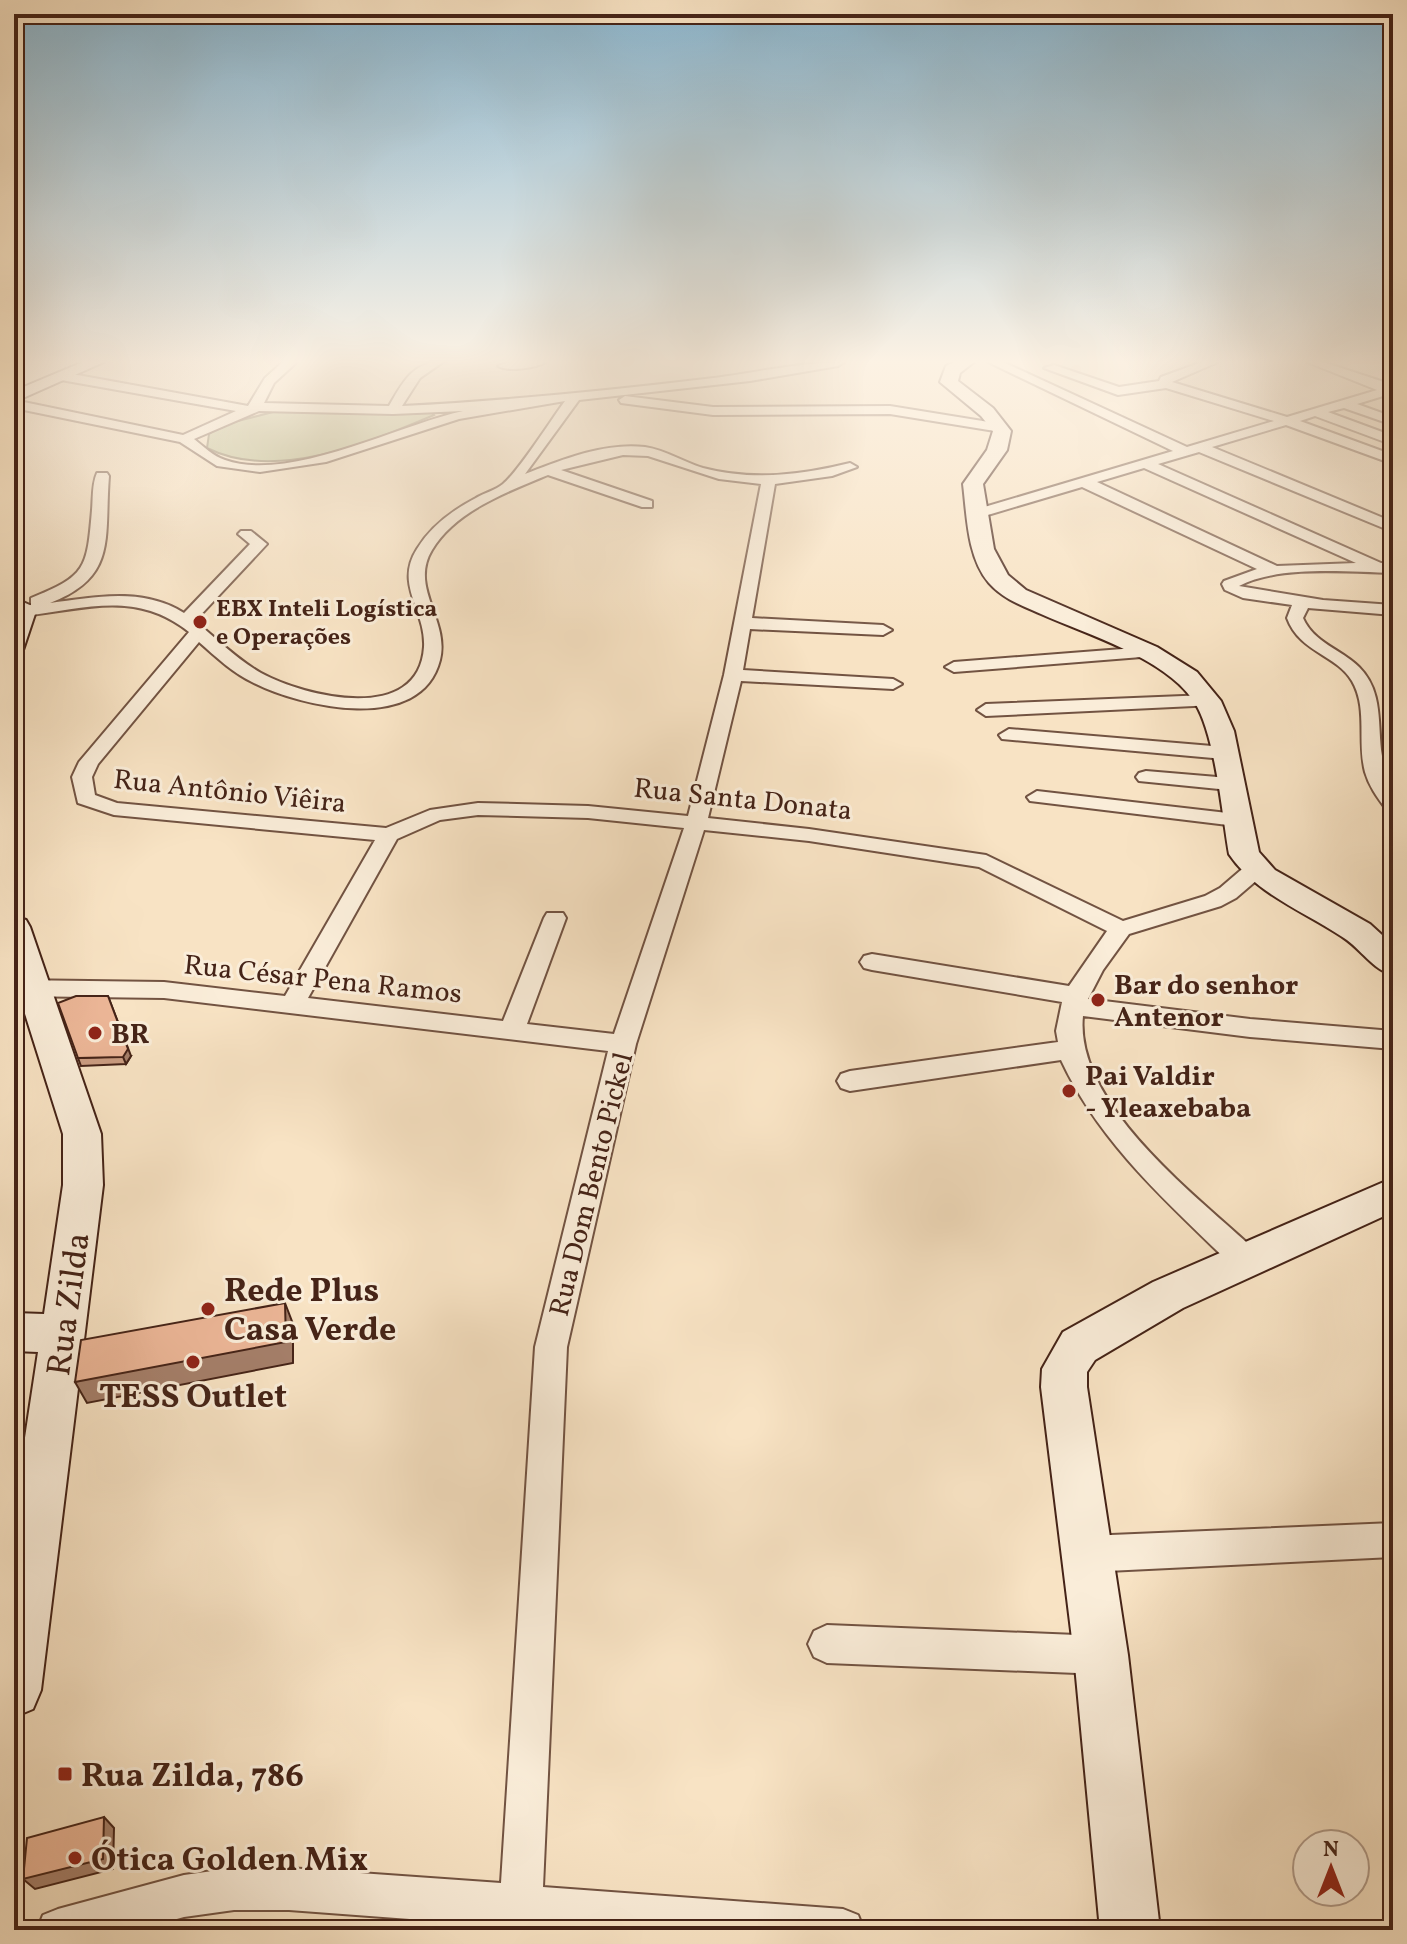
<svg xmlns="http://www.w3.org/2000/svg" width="1407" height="1944" font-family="Vollkorn,serif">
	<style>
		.green { fill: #bec394; stroke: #827356; stroke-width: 2 }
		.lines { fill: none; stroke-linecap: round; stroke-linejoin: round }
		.street-casing { stroke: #725342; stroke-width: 4 }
		.secondary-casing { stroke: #452317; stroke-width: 4 }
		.street { fill: #faedd9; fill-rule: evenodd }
		.secondary { fill: #faedd9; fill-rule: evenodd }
		.wall { fill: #cb9d82; stroke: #452317; stroke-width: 2 }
		.shaded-wall { fill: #a57f6a; stroke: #452317; stroke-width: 2 }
		.building { fill: #ecb697; stroke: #452317; stroke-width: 2 }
		.poi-dot { fill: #8f2418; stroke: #faedd9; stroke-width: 3 }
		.labels { text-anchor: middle; stroke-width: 6; stroke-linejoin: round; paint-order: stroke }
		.far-poi-label { font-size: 24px; font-weight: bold; fill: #452317; stroke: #faedd9; text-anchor: start }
		.street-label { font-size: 28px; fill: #452317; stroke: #faedd9 }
		.poi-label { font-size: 28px; font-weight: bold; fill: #452317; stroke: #faedd9; text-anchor: start }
		.near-poi-label { font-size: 34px; font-weight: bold; fill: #452317; stroke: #faedd9; text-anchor: start }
		.near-street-label { font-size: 34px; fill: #452317; stroke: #faedd9 }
	</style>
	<rect width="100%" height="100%" fill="#f8e3c4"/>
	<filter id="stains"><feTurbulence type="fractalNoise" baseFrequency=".0025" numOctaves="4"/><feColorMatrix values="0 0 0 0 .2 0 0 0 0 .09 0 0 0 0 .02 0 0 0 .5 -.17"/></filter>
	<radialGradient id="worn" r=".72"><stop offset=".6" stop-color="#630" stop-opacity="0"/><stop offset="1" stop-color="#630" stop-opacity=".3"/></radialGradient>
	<!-- green -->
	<path class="green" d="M 277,411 L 431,412 L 434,415 C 368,443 275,482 207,448 L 209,434 L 226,424 Z"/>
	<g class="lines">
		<defs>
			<path id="street" d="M 283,362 L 297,362 L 274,383 L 264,403 L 389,406 C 402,383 414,360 443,362 L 420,378 L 402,406 C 503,401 604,391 705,379 C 751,374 798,362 844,362 L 838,366 L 750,381 L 579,400 L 525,474 C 561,460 605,442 645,447 C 666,450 683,462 703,468 C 752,481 802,475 850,463 L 857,467 L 832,476 L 775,484 L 752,618 L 883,625 L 892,630 L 883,635 L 750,629 L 743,670 L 893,679 L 902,684 L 893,689 L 741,681 L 708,818 L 809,829 L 986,855 L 1123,921 L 1205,896 L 1220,888 L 1248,864 L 1264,864 L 1267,869 L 1264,874 L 1236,898 L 1221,906 L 1129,934 L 1103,970 L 1088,999 L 1250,1019 L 1393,1031 L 1393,1049 L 1250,1037 L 1083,1016 C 1074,1104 1197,1196 1255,1250 L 1260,1259 L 1255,1268 L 1245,1271 L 1235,1268 C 1169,1204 1100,1144 1061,1060 L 850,1091 L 841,1088 L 837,1081 L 841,1074 L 850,1071 L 1058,1042 L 1056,1031 L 1062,1002 L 872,970 L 864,968 L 860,962 L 864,956 L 872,954 L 1069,986 L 1107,931 L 979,867 L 809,841 L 704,830 L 636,1044 L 567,1347 L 543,1887 L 843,1909 L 858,1915 L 864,1930 L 555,1930 L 289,1910 L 234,1910 L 184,1917 L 137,1930 L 37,1930 L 43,1915 L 58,1909 L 184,1875 L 234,1868 L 289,1868 L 501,1883 L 535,1347 L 608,1051 L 164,998 L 14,996 L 14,980 L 164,982 L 285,996 L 375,840 L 114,815 L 78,803 L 72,777 L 79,762 L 189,632 C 136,590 86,609 24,616 L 16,611 L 18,607 L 31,605 L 31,598 C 86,576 87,569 92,510 C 93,498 92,484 97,473 L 107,473 L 109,476 C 104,538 118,577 50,603 C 95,597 143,587 184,613 L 250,544 L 238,534 L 241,531 L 251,531 L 267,544 L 195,621 C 216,638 236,659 261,673 C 305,697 419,725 424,647 C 426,610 394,585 417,549 C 431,526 453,510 476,498 C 484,493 496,490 503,484 C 518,472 551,420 565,401 L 459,419 L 326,462 L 260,472 L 217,466 L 180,442 L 14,408 L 14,400 L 183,435 L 236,411 L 61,380 L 55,376 L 61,372 L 248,406 L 265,378 ZM 259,411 L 393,414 L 463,411 C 398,425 289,483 225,460 C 213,456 204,447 194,439 ZM 623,455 L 648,456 L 719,479 L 761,484 L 724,675 L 688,816 L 588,806 L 478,803 L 430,810 L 386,828 L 117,803 L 95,795 L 92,777 L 98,764 L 199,642 C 216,657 232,672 252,682 C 300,707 421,735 440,660 C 450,620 409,588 432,550 C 455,511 509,491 548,475 L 642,507 L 652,507 L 652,501 L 561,470 ZM 478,815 L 588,818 L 684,828 L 614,1034 L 527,1024 L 566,918 L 563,913 L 547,913 L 544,918 L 503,1021 L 308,998 L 397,839 L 440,820 Z
				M 511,362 L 546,362 C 535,368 509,372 498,366 Z
				M 988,362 L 1003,362 L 1187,447 L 1274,421 L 1166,388 L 1118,395 L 1044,368 L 1054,365 L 1119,387 L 1159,381 L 1161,377 L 1202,362 L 1218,362 L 1172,382 L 1287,417 L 1377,390 L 1307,362 L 1323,362 L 1393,385 L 1393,393 L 1357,404 L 1393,417 L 1393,425 L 1344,408 L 1328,412 L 1393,436 L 1393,445 L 1315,416 L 1300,421 L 1393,455 L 1393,464 L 1286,425 L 1212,447 L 1393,522 L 1393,532 L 1199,452 L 1158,464 L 1381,563 L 1393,563 L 1393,573 C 1348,572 1279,565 1239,586 L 1323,600 L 1393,605 L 1393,615 L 1308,608 L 1303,618 C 1314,643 1341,649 1359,667 C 1384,692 1377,725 1382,756 C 1385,776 1393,791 1393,811 L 1386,809 C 1377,797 1369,786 1365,772 C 1357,742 1368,708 1352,681 C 1336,654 1300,653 1287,618 L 1292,605 L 1243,598 L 1225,590 L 1222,584 L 1224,581 L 1257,569 L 1082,487 L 981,517 L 971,517 L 971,511 L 1173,451 ZM 1144,468 L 1356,563 L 1277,566 L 1097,482 Z
				M 625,396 L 713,407 L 890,406 L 1001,424 L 1008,428 L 1001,432 L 890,414 L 713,415 L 621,403 L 619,400 Z
				M 1148,647 L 1157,652 L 1154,656 L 954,672 L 945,667 L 954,662 Z
				M 1208,695 L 1215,697 L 1217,701 L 1215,705 L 986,716 L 977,710 L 986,704 Z
				M 1009,729 L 1224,747 L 1234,753 L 1224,759 L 1002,739 L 999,735 Z
				M 1146,771 L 1229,778 L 1239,784 L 1229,790 L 1139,781 L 1136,777 L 1139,773 Z
				M 1037,791 L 1236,814 L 1246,820 L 1236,826 L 1030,801 L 1027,797 Z
				M 1393,1523 L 1393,1557 L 1087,1572 L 1074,1566 L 1069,1554 L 1074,1542 L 1087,1536 Z
				M 827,1625 L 1101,1636 L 1114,1642 L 1120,1655 L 1114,1668 L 1101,1674 L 827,1663 L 814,1657 L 808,1644 L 814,1631 Z"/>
			<path id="secondary" d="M 83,362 L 104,362 L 14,402 L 14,391 Z
				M 954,362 L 974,362 L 960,373 L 958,381 L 993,408 L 1011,431 L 1007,450 L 983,484 L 994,549 L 1008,575 L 1026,590 L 1157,647 L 1197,672 L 1221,701 L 1234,731 L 1259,852 L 1275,870 L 1370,924 L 1393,945 L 1393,975 C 1372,969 1362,950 1344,938 C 1304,911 1257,895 1229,854 C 1222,815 1215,730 1193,700 C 1163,657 1088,635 1041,614 C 1023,606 1003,599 989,583 C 967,557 967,516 963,484 L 987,450 L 993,431 L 981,416 L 940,382 L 946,366 Z
				M 14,598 L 32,606 L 36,611 L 23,650 L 14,652 Z
				M 14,916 L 26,920 L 30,927 L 101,1134 L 103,1185 L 41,1690 L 33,1709 L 14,1717 L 14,1510 L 38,1352 L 14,1351 L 14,1313 L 44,1314 L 63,1185 L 63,1134 L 14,979 Z
				M 1393,1178 L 1393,1212 L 1183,1308 L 1095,1360 L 1087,1372 L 1087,1387 L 1128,1655 L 1160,1930 L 1100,1930 L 1074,1655 L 1041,1387 L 1042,1369 L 1063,1332 L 1153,1282 Z"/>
		</defs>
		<!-- street casing -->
		<use href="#street" class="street-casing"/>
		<!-- secondary casing -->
		<use href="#secondary" class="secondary-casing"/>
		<!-- street -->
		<use href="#street" class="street"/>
		<!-- secondary -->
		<use href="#secondary" class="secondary"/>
	</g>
	<!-- wall -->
	<path class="wall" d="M 131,1056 L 126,1064 L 81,1066 L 78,1058 Z"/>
	<!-- shaded-wall -->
	<path class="shaded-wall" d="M 108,996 L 131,1056 L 126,1064 L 123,1057 Z
		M 285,1303 L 293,1324 L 293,1363 L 87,1403 L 75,1382 Z
		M 104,1817 L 114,1828 L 113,1869 L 35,1889 L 23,1879 Z"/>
	<!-- building -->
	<path class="building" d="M 76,996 L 108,996 L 128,1049 L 123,1057 L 78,1058 L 58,1003 Z
		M 285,1303 L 286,1342 L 75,1382 L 81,1340 Z
		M 104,1817 L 103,1859 L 23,1879 L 27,1838 Z"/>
	<!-- sky -->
	<linearGradient id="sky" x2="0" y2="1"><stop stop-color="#8ab8d3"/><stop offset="0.57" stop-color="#fcf2e4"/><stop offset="1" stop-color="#fcf2e4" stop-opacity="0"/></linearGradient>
	<rect width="1407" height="634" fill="url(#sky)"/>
	<!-- markers -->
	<g class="poi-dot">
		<circle cx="200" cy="622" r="8"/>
		<circle cx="1098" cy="1000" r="8"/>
		<circle cx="95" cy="1033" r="8"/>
		<circle cx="1069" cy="1091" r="8"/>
		<circle cx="208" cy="1309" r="8"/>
		<circle cx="193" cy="1362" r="8"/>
		<rect x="57" y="1766" width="16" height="16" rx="4"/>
		<circle cx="75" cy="1858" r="8"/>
	</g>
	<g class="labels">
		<!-- far-poi labels -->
		<g class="far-poi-label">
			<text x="216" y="616">EBX Inteli Logística<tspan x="216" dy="28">e Operações</tspan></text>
		</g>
		<!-- street labels -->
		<g class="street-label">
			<text transform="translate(230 790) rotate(6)" y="10">Rua Antônio Viêira</text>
			<text transform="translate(743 798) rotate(6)" y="10">Rua Santa Donata</text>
			<text transform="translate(323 978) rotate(6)" y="10">Rua César Pena Ramos</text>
			<text transform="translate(590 1184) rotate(-76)" y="10">Rua Dom Bento Pickel</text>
		</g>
		<!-- poi labels -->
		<g class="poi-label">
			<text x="1114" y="994">Bar do senhor<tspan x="1114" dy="32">Antenor</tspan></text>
			<text x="111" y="1043">BR</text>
			<text x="1085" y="1085">Pai Valdir<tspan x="1085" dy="32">- Yleaxebaba</tspan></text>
		</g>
		<!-- near-poi labels -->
		<g class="near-poi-label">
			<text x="224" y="1301">Rede Plus<tspan x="224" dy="39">Casa Verde</tspan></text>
			<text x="193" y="1407" text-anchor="middle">TESS Outlet</text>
			<text x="81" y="1786">Rua Zilda, 786</text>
			<text x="91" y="1870">Ótica Golden Mix</text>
		</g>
		<!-- near-street labels -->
		<g class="near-street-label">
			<text transform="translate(67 1304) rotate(-82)" y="12">Rua Zilda</text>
		</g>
	</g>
	<!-- margin -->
	<rect width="1407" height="1944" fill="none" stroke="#f8e3c4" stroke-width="48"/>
	<rect x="16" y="16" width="1375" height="1912" fill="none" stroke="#452317" stroke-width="4"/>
	<rect x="24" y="24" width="1359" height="1896" fill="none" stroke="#452317" stroke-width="2"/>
	<!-- north arrow -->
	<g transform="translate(1331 1868)"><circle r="38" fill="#faedd9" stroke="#b29c8b" stroke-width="2"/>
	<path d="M0-6L14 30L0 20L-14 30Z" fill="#8f2418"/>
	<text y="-12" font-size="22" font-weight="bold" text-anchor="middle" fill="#452317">N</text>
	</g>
	<rect width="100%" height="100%" filter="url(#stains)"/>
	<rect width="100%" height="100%" fill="url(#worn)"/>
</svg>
